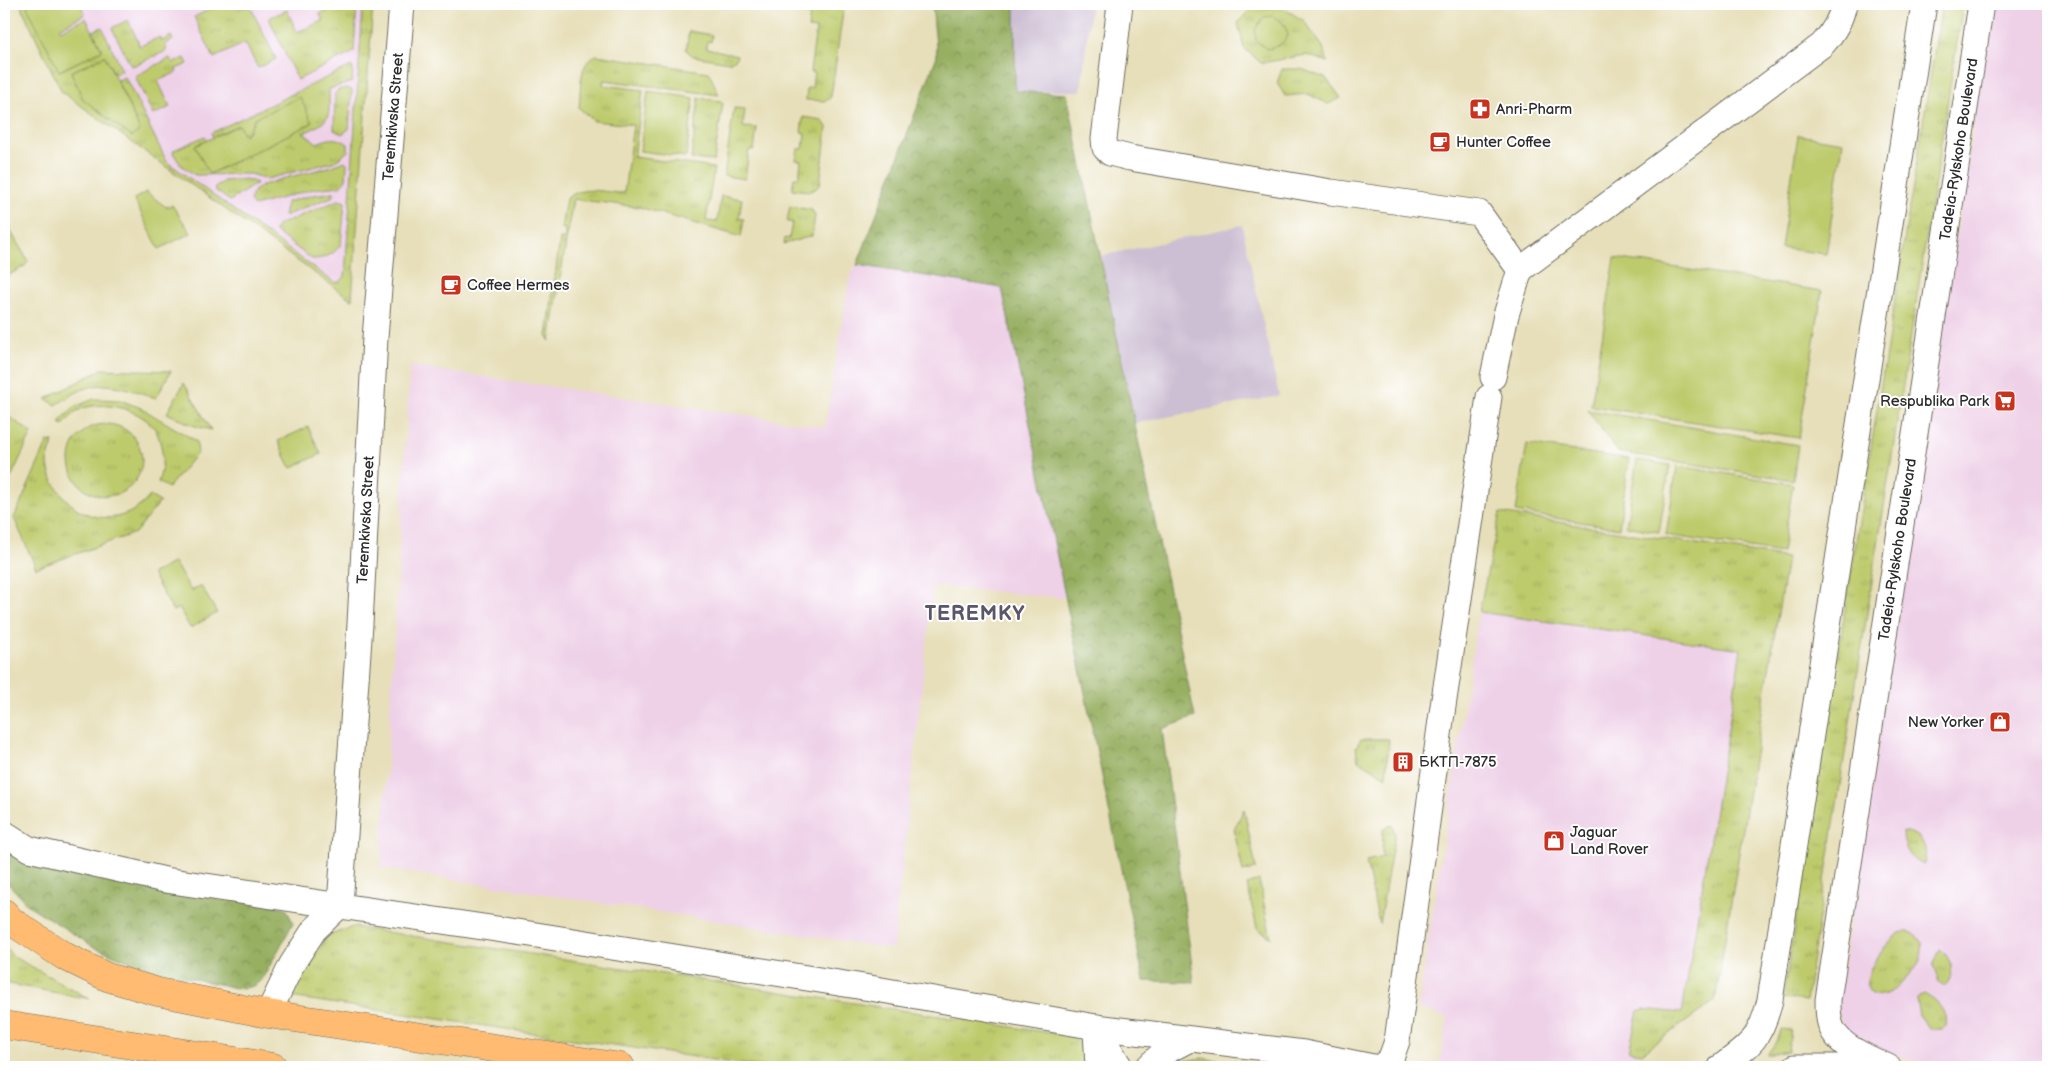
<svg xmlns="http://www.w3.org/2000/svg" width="2052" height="1071" viewBox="0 0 2052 1071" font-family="'Balsamiq Sans',sans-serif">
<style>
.built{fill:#eed0e7}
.industrial{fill:#ccbed3}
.grass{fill:url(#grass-tufts);stroke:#747b4c}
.forest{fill:url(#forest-crowns);stroke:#606d46}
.park{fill:#becb6c;stroke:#747b4c}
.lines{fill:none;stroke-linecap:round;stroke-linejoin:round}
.street-casing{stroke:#6d6a5d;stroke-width:27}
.highway-casing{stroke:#6d6a5d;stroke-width:29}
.street{stroke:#fff;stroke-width:25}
.highway{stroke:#ffbb71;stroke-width:28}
.labels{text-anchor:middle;stroke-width:4;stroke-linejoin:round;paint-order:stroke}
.poi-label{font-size:15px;fill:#2b2b2b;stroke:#fff;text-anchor:start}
.street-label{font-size:15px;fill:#2b2b2b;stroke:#fff}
.district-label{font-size:20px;font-weight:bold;letter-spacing:1px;fill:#5b5769;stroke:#fff}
</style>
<defs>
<pattern id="grass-tufts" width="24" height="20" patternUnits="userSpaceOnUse" patternTransform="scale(1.25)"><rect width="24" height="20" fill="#becb6c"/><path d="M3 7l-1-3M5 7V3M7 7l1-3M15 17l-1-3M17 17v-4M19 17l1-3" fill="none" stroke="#a3ae5e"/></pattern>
<pattern id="forest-crowns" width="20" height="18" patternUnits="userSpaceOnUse" patternTransform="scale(1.25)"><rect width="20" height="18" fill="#96af60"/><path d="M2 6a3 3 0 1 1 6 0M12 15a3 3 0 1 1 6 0" fill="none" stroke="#7b8f4f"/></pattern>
</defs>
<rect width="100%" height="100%" fill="#fff"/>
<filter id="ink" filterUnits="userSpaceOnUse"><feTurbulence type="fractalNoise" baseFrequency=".02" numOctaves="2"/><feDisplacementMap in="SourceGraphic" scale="10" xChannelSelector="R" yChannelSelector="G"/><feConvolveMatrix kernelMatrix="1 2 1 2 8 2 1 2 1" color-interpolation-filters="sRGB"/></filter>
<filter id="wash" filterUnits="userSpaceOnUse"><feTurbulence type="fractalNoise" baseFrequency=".0096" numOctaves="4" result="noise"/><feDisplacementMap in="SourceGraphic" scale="20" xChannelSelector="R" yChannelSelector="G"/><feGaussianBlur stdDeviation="1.12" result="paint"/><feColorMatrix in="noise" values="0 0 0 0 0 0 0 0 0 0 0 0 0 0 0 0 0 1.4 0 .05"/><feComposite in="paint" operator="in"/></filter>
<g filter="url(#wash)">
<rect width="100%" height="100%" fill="#e7dfb9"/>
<g class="built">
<path d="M20,4h353l-21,296 -290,-208z"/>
<path d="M1992,4h56v1063h-85l-84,-13 -24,-11 -19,-29z"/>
<path d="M857,265l145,23 64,310 -133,-12 -40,363 -512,-81 29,-502 415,61 25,-151z"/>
<path d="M1500,513l287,45 -72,443 -95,66h-181l9,-49 -30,-10 61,-396z"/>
</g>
<g class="industrial">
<path d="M1015,4h76l-10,87h-65z"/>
<path d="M1242,225l37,171 -144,27 -34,-167z"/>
</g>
<g class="grass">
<path d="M20,4h6l34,67 42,-21 -9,-19 9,-4 20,43 -8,4 -9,-18 -34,16 12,27 57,31 -23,-50 8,-3 42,85 168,121 6,-2 4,-5 18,-272h10l-21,296 -290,-208z"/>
<path d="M221,4h15l3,5 10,-5 27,55 -18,9 -13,-25 -31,15 -20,-41z"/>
<path d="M332,4h25l-3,48 -57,28 -28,-62 18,-8 10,22 26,-11 -3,-7 11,-5z"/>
<path d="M806,4h38l-13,93 -5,4 -20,-1 1,-12h5l2,-16h-4l6,-43 -8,-1 2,-13 -8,-1z"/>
<path d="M1277,4l27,17 19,26 5,15 -22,-7 -45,8 -17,-15 -6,-25 12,-14z"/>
<path d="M1942,4h21l-157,997 -23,-3z"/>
<path d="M128,20l12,26 20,-9 2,4 9,-5 2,4 -7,4v7l-31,14 -4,1 -19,-38z"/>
<path d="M689,31l23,4 -1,7 -4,-1 -1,7 31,7 -1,4 -7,3 -36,-6 -7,-6z"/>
<path d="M597,55l112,17 10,23 -115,-15 -1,5 40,5 -9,67 80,11 -8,53 11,1 4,-26 21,3 -3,19 5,1 -3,18 -102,-30 -66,-8 -23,142 -3,-5 13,-97h5v-10l-4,-1 5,-29c18,-15 36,-6 58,-6l9,-68 -39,-4 -15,-13c2,-17 -1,-47 18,-53z"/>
<path d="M170,58l3,5 12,-5 3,6 -12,5 1,3 -19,9 12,26 -17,8 -18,-39z"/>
<path d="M351,66l2,2 -1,14 -23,7c0,30 4,30 -25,44l13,10c12,-5 20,-7 31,1v7l-12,10 -69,18 -17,-5 -55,1 -14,-10 -8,-12 1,-3 31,-14 2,4 -12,6 15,28 102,-51 -57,-5 -7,14 -5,3 -5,-10 -25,12 -2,-4z"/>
<path d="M1282,69h19l25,9 15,20 -13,6 -20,-10 -23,2 -8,-13z"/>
<path d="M346,88l6,2 -3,39 -7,5 -8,-4 1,-36 3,-4z"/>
<path d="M699,98l22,3 2,2 -9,58 -23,-2z"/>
<path d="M734,108l11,1 -2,18 14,1 -3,22h-5l-4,29 -21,-3z"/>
<path d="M803,117l19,3 5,7 -7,57c-6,10 -18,6 -28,5l2,-12h5l2,-16 -5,-1 2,-11h5l2,-16 -4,-1z"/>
<path d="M345,161l2,2 -1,16 -6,7 -27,3 -59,17 -4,-5c1,-3 2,-8 5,-11 12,-11 70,-19 90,-29z"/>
<path d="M246,179l11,4 -27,18 -15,-11v-3l9,-6z"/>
<path d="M334,192v4l-50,20 3,-14 26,-7z"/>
<path d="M339,200l6,2 -4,42c-7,11 -17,15 -29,15l-38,-28 4,-6z"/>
<path d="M790,206l22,4 3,6 -3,20 -28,8 1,-6 4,1 3,-17h-5z"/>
<path d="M102,369l69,2 -15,27c-21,-7 -46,-18 -69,-10 -11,3 -21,11 -31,17l-10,-6z"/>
<path d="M184,383l27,47 -19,-5 -25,-12z"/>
<path d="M94,399l26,1 21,8 55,33 2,11 -30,36 -10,-6c6,-16 6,-33 -1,-49 -11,-24 -58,-35 -80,-22 -5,3 -9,10 -14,14l-4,-3 16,-15z"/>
<path d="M4,413l28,20 -28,59z"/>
<circle cx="106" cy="460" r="36"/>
<path d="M48,441l5,1c-1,6 -5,13 -5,19 0,13 6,23 13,32 23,32 65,33 89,3l10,6 -25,31 -99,35 -22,-50z"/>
<path d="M1500,513l287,45 -72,443 -73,52 -13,-2 9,-40 6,-2 38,4 59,-364 -262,-37z"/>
<path d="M1361,739h28l-3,38 -28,-17 -2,-13z"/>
<path d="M1244,809l12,59 -13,4 -9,-42z"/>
<path d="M1392,825l3,8 -16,91 -13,-63 16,-4 1,-29z"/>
<path d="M1903,831c18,3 26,15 21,33 -15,-5 -21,-17 -21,-33z"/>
<path d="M1259,880l12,58 -14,-10 -10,-43z"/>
<path d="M353,927l718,109 9,8 9,23h-327l-472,-70 37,-61z"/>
<path d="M1909,932l6,2 7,9c0,7 0,13 -3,19 -6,11 -34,43 -48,31 -15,-13 16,-51 27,-59 3,-2 7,-2 11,-2z"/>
<path d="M4,946l10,11 76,42 -86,-16z"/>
<path d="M1940,949c12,10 16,25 5,37l-6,-4 -6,-16z"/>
<path d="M1924,994c12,6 24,17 21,32l-4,3h-11l-11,-14 -3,-15 4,-4z"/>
<path d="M1781,1029l10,1 -3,21 -21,4 11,-16z"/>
<path d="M1201,1058l62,9h-92l8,-5z"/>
</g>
<g class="forest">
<path d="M932,4h83v87l52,3 128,623 -33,12 32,253 -50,-1 -142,-693 -145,-23 80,-209z"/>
<path d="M4,843l282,65 7,15 -31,57 -9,6 -12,3 -93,-20 -54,-22 -66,-42 -24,-26z"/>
</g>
<g class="park">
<path d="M26,4h54l5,10 -26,14 2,2 25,-12 16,32 -43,21z"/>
<path d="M1273,16l10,7 5,11c-4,10 -11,13 -21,15l-11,-8 -1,-12 9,-12z"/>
<path d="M105,56l35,74 -8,7 -49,-38 -12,-27z"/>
<path d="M648,91l46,7 -8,59 -46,-6z"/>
<path d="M300,97l12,26 -103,51 -14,-28 44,-21 5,10 4,-3 7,-14z"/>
<path d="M1798,135l45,7 -17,112 -45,-6z"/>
<path d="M146,192l20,15 6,-2 19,28 -32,16 -25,-50z"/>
<path d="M7,225l21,36 -3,5 -21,12v-52z"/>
<path d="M1615,258l207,33 -23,147 -208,-32z"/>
<path d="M1588,410l210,35 -5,35 -175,-28z"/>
<path d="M308,427l13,27 -30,14 -13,-27z"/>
<path d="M1527,444l102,15 -10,69 -103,-16z"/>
<path d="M1637,460l33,5 -11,67 -33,-6z"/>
<path d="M1677,466l116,18 -11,69 -116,-18z"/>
<path d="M174,562l17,29 10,-5 16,27 -27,15 -11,-20 -6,3 -21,-37z"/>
</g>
</g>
<g filter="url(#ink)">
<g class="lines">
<g class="street-casing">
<g id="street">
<path d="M1120,4l-16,135 1,9 5,5 20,5 201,34 148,21 41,57 -14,45 -13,62"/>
<path d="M1520,270l302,-225c11,-12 19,-25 22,-41"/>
<path d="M4,833l25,16 136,31 365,54 340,54 226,39 208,26 69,14"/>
<path id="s1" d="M268,1014l24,-50 22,-34 26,-25 20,-281 15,-286 27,-334"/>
<path d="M1096,1027l24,40"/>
<path d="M1096,1030l2,37"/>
<path d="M1148,1067l15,-14 25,-13"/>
<path d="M1381,1067l10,-9 6,-17 44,-321 48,-323"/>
<path d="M1721,1067c30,-22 40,-29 49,-67l154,-996"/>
<path d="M1795,1067h47"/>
<path id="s2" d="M1888,1067c-20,-10 -52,-20 -58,-44 -2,-7 -2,-16 -2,-23l153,-996"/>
</g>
</g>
<g class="highway-casing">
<g id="highway">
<path d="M4,913l7,8 53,35 43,21 51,15 110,22 353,53"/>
<path d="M4,1025l269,42"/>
</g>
</g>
<use href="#street" class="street"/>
<use href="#highway" class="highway"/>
</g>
</g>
<defs>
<g id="pharmacy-square" transform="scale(1.125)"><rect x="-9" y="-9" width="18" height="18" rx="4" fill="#c8321e" stroke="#fff"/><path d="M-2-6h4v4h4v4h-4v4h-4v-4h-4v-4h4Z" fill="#fff"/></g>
<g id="cafe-square" transform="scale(1.125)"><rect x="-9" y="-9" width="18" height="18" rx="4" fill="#c8321e" stroke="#fff"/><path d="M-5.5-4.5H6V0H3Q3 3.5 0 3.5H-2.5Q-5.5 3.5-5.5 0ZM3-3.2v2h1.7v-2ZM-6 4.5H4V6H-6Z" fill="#fff"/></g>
<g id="supermarket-square" transform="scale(1.125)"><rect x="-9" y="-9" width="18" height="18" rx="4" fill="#c8321e" stroke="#fff"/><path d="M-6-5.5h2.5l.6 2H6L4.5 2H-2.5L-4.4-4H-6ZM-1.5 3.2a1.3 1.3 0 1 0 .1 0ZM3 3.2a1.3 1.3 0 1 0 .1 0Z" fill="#fff"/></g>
<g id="shop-square" transform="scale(1.125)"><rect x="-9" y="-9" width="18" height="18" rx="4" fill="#c8321e" stroke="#fff"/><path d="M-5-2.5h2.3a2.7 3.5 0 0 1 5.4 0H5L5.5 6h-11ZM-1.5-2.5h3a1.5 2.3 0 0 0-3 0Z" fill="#fff"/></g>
<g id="building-square" transform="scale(1.125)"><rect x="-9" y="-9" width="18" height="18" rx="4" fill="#c8321e" stroke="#fff"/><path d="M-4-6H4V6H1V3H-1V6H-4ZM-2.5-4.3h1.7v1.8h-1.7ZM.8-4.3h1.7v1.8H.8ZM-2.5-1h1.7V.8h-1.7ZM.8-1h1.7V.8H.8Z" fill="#fff"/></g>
</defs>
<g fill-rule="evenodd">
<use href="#pharmacy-square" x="1480" y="109"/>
<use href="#cafe-square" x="1440" y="142"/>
<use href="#cafe-square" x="451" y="285"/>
<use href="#supermarket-square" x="2005" y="401"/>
<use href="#shop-square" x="2000" y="722"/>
<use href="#building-square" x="1403" y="762"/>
<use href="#shop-square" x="1554" y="841"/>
</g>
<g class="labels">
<g class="poi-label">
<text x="1496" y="114">Anri-Pharm</text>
<text x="1456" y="147">Hunter Coffee</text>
<text x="467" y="290">Coffee Hermes</text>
<text x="1989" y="406" text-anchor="end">Respublika Park</text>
<text x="1984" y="727" text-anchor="end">New Yorker</text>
<text x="1419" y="767">БКТП-7875</text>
<text x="1570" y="837">Jaguar<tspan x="1570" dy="17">Land Rover</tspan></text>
</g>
<g class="street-label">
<text dy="5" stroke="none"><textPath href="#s1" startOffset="922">Teremkivska Street</textPath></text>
<text dy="5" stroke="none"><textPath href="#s2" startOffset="959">Tadeia-Rylskoho Boulevard</textPath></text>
<text dy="5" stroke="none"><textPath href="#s1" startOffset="518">Teremkivska Street</textPath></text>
<text dy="5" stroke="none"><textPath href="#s2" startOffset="554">Tadeia-Rylskoho Boulevard</textPath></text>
</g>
<g class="district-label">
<text x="975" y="620">TEREMKY</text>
</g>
</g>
<rect width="2052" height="1071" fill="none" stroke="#fff" stroke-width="20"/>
</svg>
